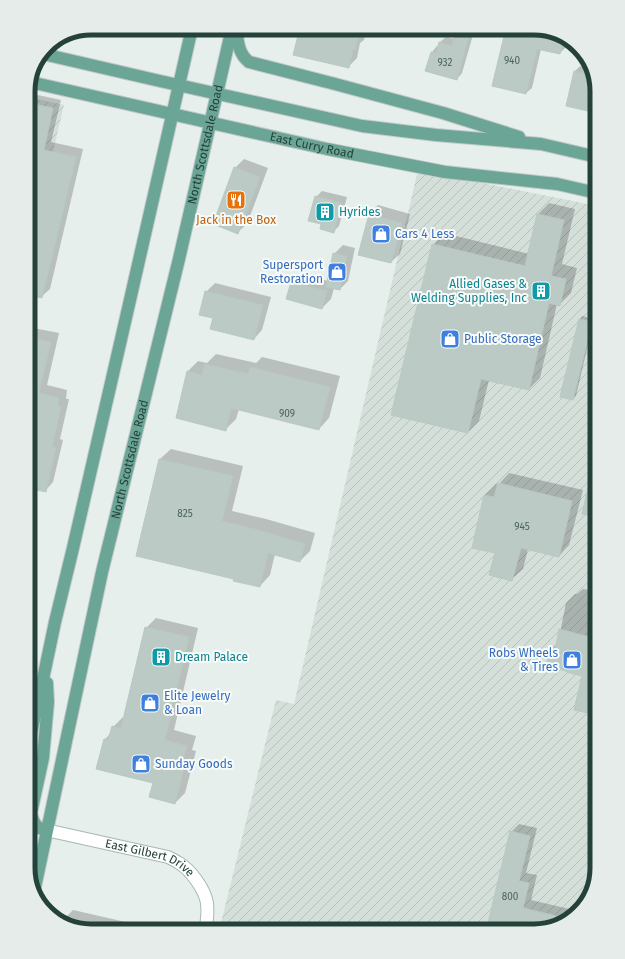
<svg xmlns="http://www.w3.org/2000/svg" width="625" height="959" viewBox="0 0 625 959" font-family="'Fira Sans',sans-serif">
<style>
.industrial{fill:url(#industrial-furrows)}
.shadow{fill:#0003}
.building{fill:#bbcac4;stroke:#b8c9c2}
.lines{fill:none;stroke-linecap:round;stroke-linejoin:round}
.minor-casing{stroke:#a8b8b2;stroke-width:14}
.major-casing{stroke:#c2cac8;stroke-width:14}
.minor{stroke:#fff;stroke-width:12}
.major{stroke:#6aa596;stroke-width:12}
.labels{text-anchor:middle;stroke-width:4;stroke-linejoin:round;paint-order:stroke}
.number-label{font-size:10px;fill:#4a645c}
.street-label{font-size:12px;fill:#24423a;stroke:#f7fbf9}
.culture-label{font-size:12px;fill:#0d838f;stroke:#f7fbf9;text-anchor:start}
.food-label{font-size:12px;fill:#c56008;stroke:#f7fbf9}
.shop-label{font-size:12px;fill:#366cbe;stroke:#f7fbf9;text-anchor:start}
.rim{fill:none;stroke:#24423a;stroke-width:5}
</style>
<defs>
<pattern id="industrial-furrows" width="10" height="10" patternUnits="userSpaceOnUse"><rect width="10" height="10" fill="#d4dfda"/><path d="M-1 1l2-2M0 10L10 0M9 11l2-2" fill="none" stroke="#b6c1bc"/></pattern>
</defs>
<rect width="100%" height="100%" fill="#e6efeb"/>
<g class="industrial">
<path d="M28,97l36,8 -23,98 -13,31z"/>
<path d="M418,170l179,36v663l-10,34 -25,21 -28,7h-315l57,-231 18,4z"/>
</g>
<g class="shadow">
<path d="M301,28h65l-2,12 -4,3 -3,15 -9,9z"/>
<path d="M457,28h18l-13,45 -5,6 -31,-9 6,-18 5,-6 2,1 1,-5 6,-5 9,2z"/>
<path d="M507,28h32l29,10 -2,9 -6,6 -19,-4 -9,39 -6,5 -33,-7z"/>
<path d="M580,66l12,2 5,22 -22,-19z"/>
<path d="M38,95l23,5 -10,42 32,7 -33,140 -9,8 -13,-187 2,-7z"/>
<path d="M244,159l24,9 -21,56 -9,8 -3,-64z"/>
<path d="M322,191l25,6 -8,29 -6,6 -11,-9 -6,-26z"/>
<path d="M549,203l26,6 -13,55 15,4 -6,25 -11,11h-3l-17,74 -11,11 -40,-9 -10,41 -11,11 -35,-187 11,-12 85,21 9,-40z"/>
<path d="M378,205l32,9 -10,40 -9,8 -32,-8 11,-40z"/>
<path d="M343,245l12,3 -7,33 -8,8 -6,-1 -3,11 -9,9 -30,-26 9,-8 27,7 6,-27z"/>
<path d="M215,283l56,14 -9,33 -8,9 -40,-21 -8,-26z"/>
<path d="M582,316l12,3 -18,77 -3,3 -12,-3 19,-77z"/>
<path d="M28,327l31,6 -12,52 20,5 -1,9h3l-9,40 3,1 -10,42 -8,9 -17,-4z"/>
<path d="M216,354l40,9 6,-6 78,19 -11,42 -10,11 -80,-20 -3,10 -10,10 -38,-58 10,-10 9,2z"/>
<path d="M171,449l72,17 -11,45 34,8 49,14 -5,18 -10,10 -25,-7 -5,21 -10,11 -25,-8 -75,-119z"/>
<path d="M597,457v59l-14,-3z"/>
<path d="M509,473l74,17 -14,55 -10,11 -31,-7 -5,20 -11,10 -16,-27 -23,-5 12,-52 11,-11 2,1z"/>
<path d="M583,589l14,2v143l-9,-2 5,-19 -10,-37 -32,-26 7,-7 8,-40 9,-9h2z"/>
<path d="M156,618l42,10 -24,102 22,6 -4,14 4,1 -11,42 -10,10 -21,-20 -57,-15 8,-29 6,-6 2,-6 10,-10h1l22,-89z"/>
<path d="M519,824l18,4 -11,45 11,2 -6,25 47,11 -16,13 -28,7h-43l20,-99z"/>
<path d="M73,910l79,18v3h-65l-25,-8v-2z"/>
</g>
<g class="building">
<path d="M300,28h60l-5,22 -2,-1 -4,19 -56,-13z"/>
<path d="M456,28h15l-14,52 -32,-9 6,-19 5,1 3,-11 13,4z"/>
<path d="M506,28l58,12 -4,14 -23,-5 -11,45 -34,-8z"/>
<path d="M574,71l19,4 4,15v23l-31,-7z"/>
<path d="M28,103l25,5 -9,42 32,7 -34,141 -14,-3z"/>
<path d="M234,167l26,10 -22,57 -25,-10z"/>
<path d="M315,196l27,7 -8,30 -14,-4 1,-5 -13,-3z"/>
<path d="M369,214l33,9 -11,40 -33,-8z"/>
<path d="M537,214l27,6 -13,56 15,3 -6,27 -11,-3 -20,87 -48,-11 -13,54 -77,-18 41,-171 93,22z"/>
<path d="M333,253l14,3 -7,34 -14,-3z"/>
<path d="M291,282l36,9 -5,18 -36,-10z"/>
<path d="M205,291l58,14 -9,35 -44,-11 3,-11 -14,-3z"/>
<path d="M579,319l13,3 -19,78 -13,-3z"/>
<path d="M28,337l23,5 -12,51 20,5 -1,9h3l-9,40 4,1 -10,44 -18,-4z"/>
<path d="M205,364l43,10 2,-7 80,20 -11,43 -88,-22 -5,23 -50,-13 11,-47 15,4z"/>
<path d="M159,459l74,17 -11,45 33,8 50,15 -5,18 -32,-9 -8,34 -27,-6 1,-2 -98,-23z"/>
<path d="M592,471l5,1v45l-15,-3z"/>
<path d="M498,483l74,18 -13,56 -38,-9 -9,33 -23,-6 6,-22 -23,-5 12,-53 10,2z"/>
<path d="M145,627l44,10 -24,103 22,6 -4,14h3l-11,44 -26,-7 4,-14 -57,-14 8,-30 4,1 4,-14 9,2z"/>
<path d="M559,629l38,10v76l-23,-5 8,-34 -16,-4v-1l-20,-5 4,-17 5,2z"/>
<path d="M510,831l20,5 -11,45 10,2 -6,25 46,11 -7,5 -28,7h-44l1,-7 -3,-1z"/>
</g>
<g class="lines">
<g class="minor-casing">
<g id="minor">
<path id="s1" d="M46,830l122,27c4,2 8,4 11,6 12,7 26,27 28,40 1,9 0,19 -2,28"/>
</g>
</g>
<g class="major-casing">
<g id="major">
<path d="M236,28c2,14 2,25 13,34l86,22 108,29 76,24"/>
<path d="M43,54l117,27 202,45 74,9 105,9 56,13"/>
<path id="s2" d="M30,82l297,67 118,23 112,12 40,9"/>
<path d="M28,746l10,-43 17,-81 18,-74 49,-213 70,-307"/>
<path d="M46,830c-10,-1 -13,-8 -15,-17l12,-55 5,-56 -1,-19"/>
<path id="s3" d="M34,892l68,-320 77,-313 53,-231"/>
</g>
</g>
<use href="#minor" class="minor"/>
<use href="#major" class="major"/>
</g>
<defs>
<g id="restaurant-square" transform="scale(1)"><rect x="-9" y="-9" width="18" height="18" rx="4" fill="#e8710a" stroke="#f7fbf9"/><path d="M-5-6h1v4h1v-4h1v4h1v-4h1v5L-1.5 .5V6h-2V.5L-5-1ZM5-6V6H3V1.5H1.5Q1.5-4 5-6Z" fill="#fff"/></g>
<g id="building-square" transform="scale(1)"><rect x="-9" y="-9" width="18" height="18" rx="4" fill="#0f9aa8" stroke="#f7fbf9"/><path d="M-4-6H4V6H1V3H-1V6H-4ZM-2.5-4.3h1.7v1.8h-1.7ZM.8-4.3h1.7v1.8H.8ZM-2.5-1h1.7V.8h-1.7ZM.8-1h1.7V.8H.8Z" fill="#fff"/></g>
<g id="shop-square" transform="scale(1)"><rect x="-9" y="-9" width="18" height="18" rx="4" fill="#3f7fe0" stroke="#f7fbf9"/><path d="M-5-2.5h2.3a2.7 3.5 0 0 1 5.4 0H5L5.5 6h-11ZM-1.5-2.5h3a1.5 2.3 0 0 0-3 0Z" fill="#fff"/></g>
</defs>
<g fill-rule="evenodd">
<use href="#restaurant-square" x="236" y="200"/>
<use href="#building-square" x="325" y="212"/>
<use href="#shop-square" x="381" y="234"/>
<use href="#shop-square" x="337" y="272"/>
<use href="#building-square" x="541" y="291"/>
<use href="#shop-square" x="450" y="339"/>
<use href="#building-square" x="161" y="657"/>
<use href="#shop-square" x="572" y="660"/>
<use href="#shop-square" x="150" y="703"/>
<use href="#shop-square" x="141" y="764"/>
</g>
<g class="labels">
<g class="number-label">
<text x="512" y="64">940</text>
<text x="445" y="66">932</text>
<text x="287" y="417">909</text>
<text x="185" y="517">825</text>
<text x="522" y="530">945</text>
<text x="510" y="900">800</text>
</g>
<g class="street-label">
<text dy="4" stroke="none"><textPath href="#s3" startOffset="767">North Scottsdale Road</textPath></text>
<text dy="4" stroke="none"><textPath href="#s2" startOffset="289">East Curry Road</textPath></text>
<text dy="4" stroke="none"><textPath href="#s3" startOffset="443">North Scottsdale Road</textPath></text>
<text dy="4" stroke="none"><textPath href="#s1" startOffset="108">East Gilbert Drive</textPath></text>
</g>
<g class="culture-label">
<text x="339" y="216">Hyrides</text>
<text x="527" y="288" text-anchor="end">Allied Gases &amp;<tspan x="527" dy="14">Welding Supplies, Inc</tspan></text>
<text x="175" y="661">Dream Palace</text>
</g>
<g class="food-label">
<text x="236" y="224">Jack in the Box</text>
</g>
<g class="shop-label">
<text x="395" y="238">Cars 4 Less</text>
<text x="323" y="269" text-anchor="end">Supersport<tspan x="323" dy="14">Restoration</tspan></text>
<text x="464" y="343">Public Storage</text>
<text x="558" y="657" text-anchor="end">Robs Wheels<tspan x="558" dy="14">&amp; Tires</tspan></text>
<text x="164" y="700">Elite Jewelry<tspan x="164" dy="14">&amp; Loan</tspan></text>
<text x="155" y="768">Sunday Goods</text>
</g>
</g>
<path d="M0 0H625V959H0ZM91 35H534A56 56 0 0 1 590 91V868A56 56 0 0 1 534 924H91A56 56 0 0 1 35 868V91A56 56 0 0 1 91 35Z" fill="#e6ecea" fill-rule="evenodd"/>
<path class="rim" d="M91 35H534A56 56 0 0 1 590 91V868A56 56 0 0 1 534 924H91A56 56 0 0 1 35 868V91A56 56 0 0 1 91 35Z"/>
</svg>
